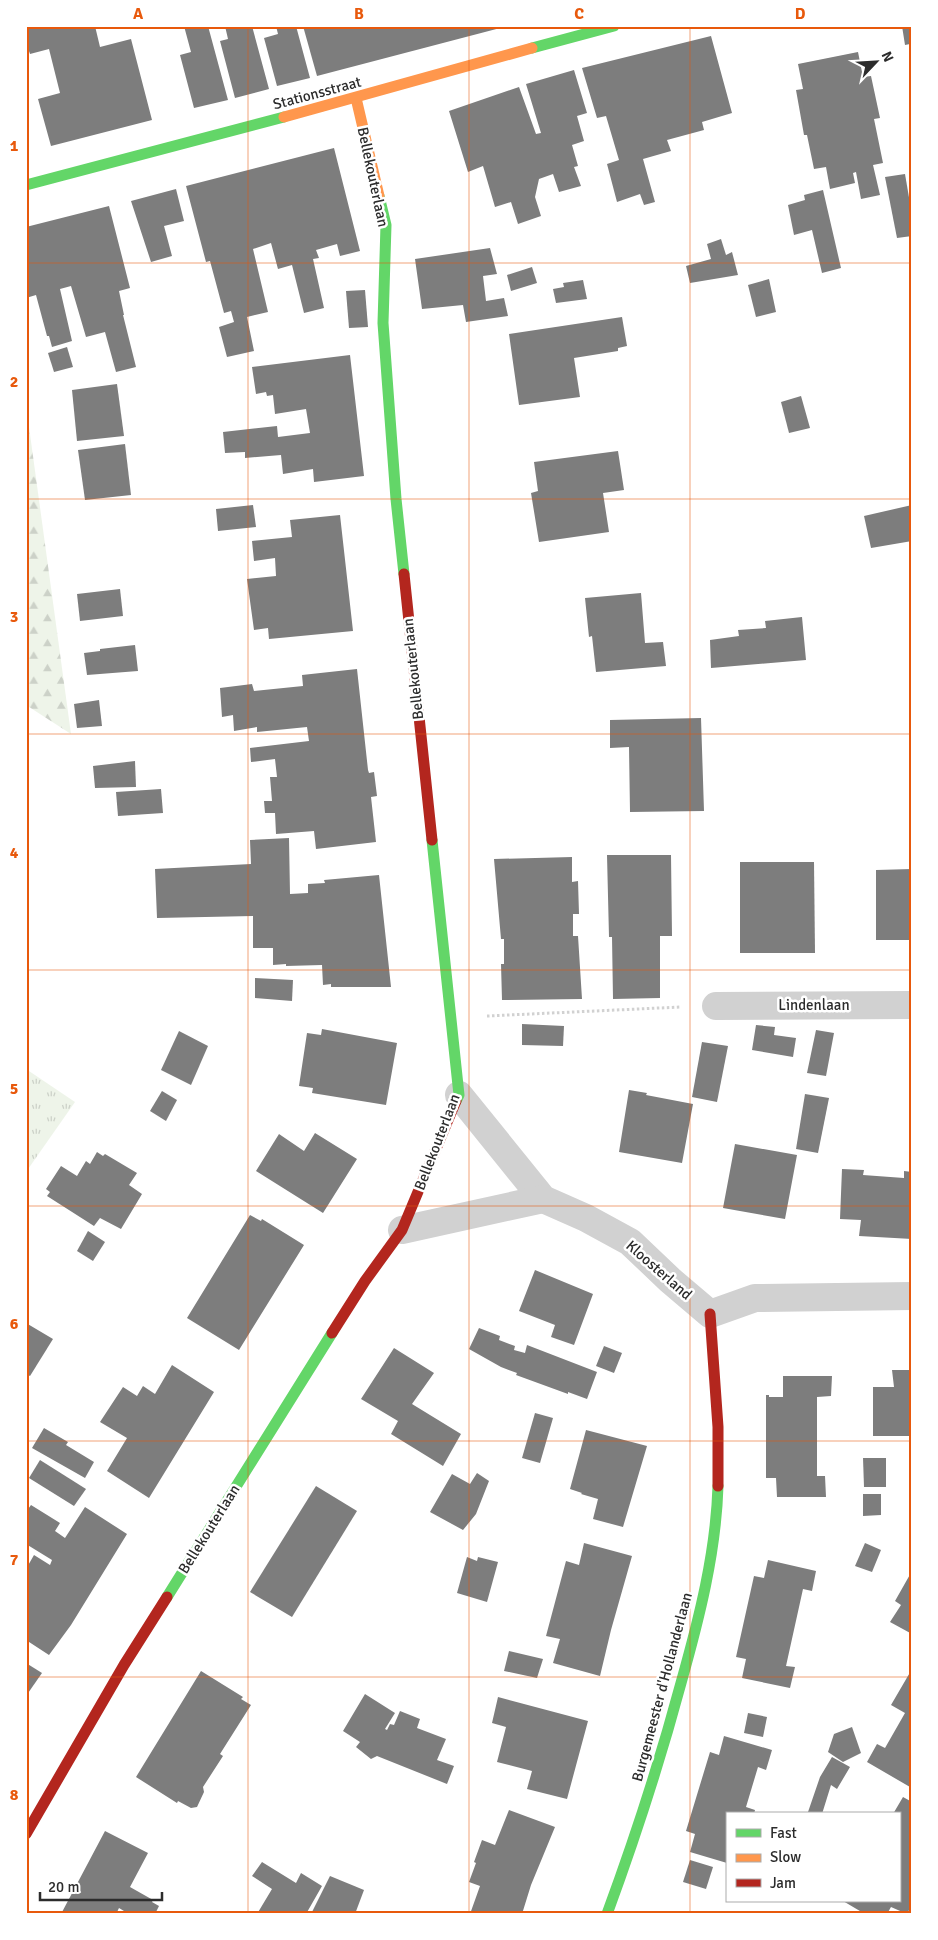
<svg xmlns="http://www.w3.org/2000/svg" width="938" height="1940" viewBox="0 0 938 1940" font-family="Signika,sans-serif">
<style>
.grass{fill:url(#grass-tufts)}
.forest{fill:url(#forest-firs)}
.building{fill:#7d7d7d}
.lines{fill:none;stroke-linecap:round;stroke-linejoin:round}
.path{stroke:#d1d1d1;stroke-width:3;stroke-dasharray:2.5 2.5;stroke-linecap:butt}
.street{stroke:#d1d1d1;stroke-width:28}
.fast{stroke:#63d668;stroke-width:11}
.slow{stroke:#ff974d;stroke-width:11}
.jam{stroke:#b3261e;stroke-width:11}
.grid{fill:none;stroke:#e8590c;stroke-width:1;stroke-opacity:0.55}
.labels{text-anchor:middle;stroke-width:5;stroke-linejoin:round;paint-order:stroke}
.street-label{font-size:15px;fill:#2c2c2c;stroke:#fff}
.neatline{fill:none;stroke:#e8590c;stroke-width:2}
.grid-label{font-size:16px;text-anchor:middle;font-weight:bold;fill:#e8590c}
</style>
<defs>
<pattern id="grass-tufts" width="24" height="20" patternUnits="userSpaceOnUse" patternTransform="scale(1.25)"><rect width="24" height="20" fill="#eef4e9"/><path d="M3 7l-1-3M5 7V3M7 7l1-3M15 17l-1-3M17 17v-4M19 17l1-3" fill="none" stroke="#ccd1c8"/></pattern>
<pattern id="forest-firs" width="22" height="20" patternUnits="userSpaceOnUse" patternTransform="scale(1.25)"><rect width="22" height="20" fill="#eef4e9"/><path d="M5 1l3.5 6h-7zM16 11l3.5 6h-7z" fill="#ccd1c8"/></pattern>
</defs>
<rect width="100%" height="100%" fill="#fff"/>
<path class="grass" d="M26,1069l49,33 -49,70z"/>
<path class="forest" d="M26,405l45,329 -45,-29z"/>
<g class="building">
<path d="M26,26h69l5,21 31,-8 21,81 -101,26 -13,-47 22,-6 -11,-44 -19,5 -4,-12z"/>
<path d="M184,26h24l20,74 -34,8 -14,-53 11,-3z"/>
<path d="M225,26h27l17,63 -34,9 -15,-57 8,-2z"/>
<path d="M276,26h20l14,52 -33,8 -13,-48 14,-4z"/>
<path d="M303,26h201v1l-187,49z"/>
<path d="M902,26h10v23l-2,-5 -5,1z"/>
<path d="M711,36l21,77 -30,9 2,8 -37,10 4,11 -28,8 12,43 -11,3 -4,-11 -23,8 -10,-38 12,-4 -13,-44 -9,2 -15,-50z"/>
<path d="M858,52l5,25 8,-1 9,42 -6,1 9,44 -10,2 7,30 -19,4 -5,-27 -3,1 2,10 -25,6 -4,-22 -12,2 -7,-34h-3l-8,-45 7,-1 -5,-25z"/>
<path d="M574,70l13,43 -10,3 7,25 -12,4 6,21 -4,1 7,19 -22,6 -6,-18 -14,5 -4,18 6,19 -23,8 -7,-22 -16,5 -12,-41 -15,6 -19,-61 70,-24 17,47 5,-1 -15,-49z"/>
<path d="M334,148l26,103 -20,5 -3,-12 -21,6 3,8 -6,1 11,49 -20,5 -12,-48 -14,4 -7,-26 -18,6 15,63 -21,5 7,34 -27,6 -8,-30 15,-5 -3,-11 -7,2 -14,-52 -4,1 -20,-76z"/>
<path d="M905,174l7,41v21l-15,2 -12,-61z"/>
<path d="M176,189l8,32 -20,5 8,30 -21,6 -20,-61z"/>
<path d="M823,190l18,78 -19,5 -10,-43 -18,5 -6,-30 17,-5 -1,-5z"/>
<path d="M109,206l21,82 -11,3 5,24h-1l13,52 -20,5 -11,-40 -19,5 -15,-51 -11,3 12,52 -20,6 -3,-11h-2l-11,-41 -10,3v-71z"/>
<path d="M721,239l5,16 6,-3 6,23 -48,8 -4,-17 25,-7 -4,-15z"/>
<path d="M490,248l7,26 -14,2 3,25 18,-3 4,18 -42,6 -3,-17 -41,4 -7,-50z"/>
<path d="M532,267l5,16 -26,8 -4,-16z"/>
<path d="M769,279l7,33 -20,5 -8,-32z"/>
<path d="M583,280l4,19 -31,4 -3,-14 11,-2 -1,-4z"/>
<path d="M365,290l3,37 -19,1 -3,-37z"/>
<path d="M622,317l5,29 -9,2v3l-44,7 6,39 -61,8 -10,-71z"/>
<path d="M67,347l6,20 -19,5 -6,-19z"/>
<path d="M350,355l14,121 -50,6 -1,-13 -30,5 -2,-19 -36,3v-6l-20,1 -2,-21 54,-6 1,11 32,-4 -4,-24 -31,5 -2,-19 -6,1 -1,-4 -10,2 -4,-27z"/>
<path d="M117,384l7,52 -47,5 -5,-51z"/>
<path d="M801,396l9,32 -21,5 -8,-31z"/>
<path d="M125,444l6,51 -46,5 -7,-50z"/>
<path d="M618,451l6,39 -21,3 6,39 -70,10 -8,-49 7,-2 -4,-29z"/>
<path d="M253,505l3,22 -38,4 -2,-22z"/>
<path d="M912,505v36l-41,7 -7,-32z"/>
<path d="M340,515l13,116 -84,8 -1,-11 -14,2 -7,-51 29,-3 -1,-18 -21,3 -2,-20 40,-4 -2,-17z"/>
<path d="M120,589l3,27 -43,5 -3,-27z"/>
<path d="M641,593l4,50 18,-1 3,24 -70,6 -4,-36 -3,1 -4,-39z"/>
<path d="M802,617l4,43 -95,8 -1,-28 29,-4 -1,-6 28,-2 -1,-7z"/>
<path d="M135,645l3,26 -51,4 -3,-22 16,-2v-2z"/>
<path d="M357,669l11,101 1,3 5,-1 3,24 -6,1 5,45 -60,7 -2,-18 -38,3 -1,-21h-10l-1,-12h8l-2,-24h7l-2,-18 -24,3 -1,-14 59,-7 -2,-14 -50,5v-5l-23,4 -1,-16 -11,2 -2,-29 32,-4 2,7 49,-5 -1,-11z"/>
<path d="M99,700l3,26 -25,2 -3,-24z"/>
<path d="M701,718l3,93 -74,1 -1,-65 -19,1v-28z"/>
<path d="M135,761l1,26 -41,1 -2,-22z"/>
<path d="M161,789l2,24 -45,3 -2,-24z"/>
<path d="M289,838l1,56 18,-1v-9l17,-1 -1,-3 55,-5 12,112h-60v-3l-8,1 -1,-20 -36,1v-2l-13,1v-17h-20v-32l-96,2 -2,-49 96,-5 -1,-24z"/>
<path d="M607,855h64l1,81h-12v62l-47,1 -1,-62h-3z"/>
<path d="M572,857v25l6,-1 1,33h-6v22h5l4,63 -80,1 -1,-36h3v-25h-3l-7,-80z"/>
<path d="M740,862h74l1,91h-75z"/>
<path d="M912,869v71h-36v-70z"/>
<path d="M255,978l38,2 -1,21 -37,-3z"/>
<path d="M522,1024l42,2 -1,20 -41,-1z"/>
<path d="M756,1025l19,2 -1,8 22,3 -3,19 -41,-7z"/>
<path d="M322,1029l75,14 -11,62 -74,-12 1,-5 -14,-2 8,-53 14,2z"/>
<path d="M816,1030l18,3 -8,43 -19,-3z"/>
<path d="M179,1031l29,15 -17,39 -30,-15z"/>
<path d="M702,1042l26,4 -11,56 -25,-5z"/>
<path d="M629,1090l18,3 -1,2 47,9 -11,59 -63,-11z"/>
<path d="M162,1091l15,9 -11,21 -16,-10z"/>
<path d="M805,1094l24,4 -11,55 -22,-4z"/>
<path d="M315,1133l42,26 -34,54 -67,-42 23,-37 25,17z"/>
<path d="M735,1144l62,11 -12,64 -62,-11z"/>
<path d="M97,1152l6,4 2,-2 32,19 -8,12 13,9 -21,35 -21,-11 -6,8 -47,-30 3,-4 -4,-3 15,-23 16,10 9,-15 4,3z"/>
<path d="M842,1169l22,1 -1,5 41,3v-7l8,1v67l-53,-3 2,-16 -21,-1z"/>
<path d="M250,1215l11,6 1,-2 42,26 -65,105 -52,-32z"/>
<path d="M88,1231l17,11 -12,19 -16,-10z"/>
<path d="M535,1270l58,24 -19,51 -23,-8 4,-12 -36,-14z"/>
<path d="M26,1323l27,16 -23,37 -4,-2z"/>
<path d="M479,1328l21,8 -1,4 16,6 -1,4 11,3 2,-8 70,27 -10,27 -19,-7v2l-52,-19 1,-2 -16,-6 -32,-18z"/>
<path d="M604,1346l18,7 -8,20 -18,-7z"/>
<path d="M394,1348l40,25 -22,31 49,30 -18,32 -52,-32 7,-13 -37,-22z"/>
<path d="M172,1365l42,27 -65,106 -42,-27 20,-33 -27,-16 23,-35 14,9 6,-10 12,8z"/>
<path d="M892,1370h20v66h-39v-49h21z"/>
<path d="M783,1376h49l-1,20 -14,1v79h8l1,21h-49l-1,-19h-10v-83h3v2h14z"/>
<path d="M535,1413l18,5 -13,45 -18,-5z"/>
<path d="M44,1428l24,14 -2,3 28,17 -9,16 -53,-30z"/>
<path d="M586,1430l61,16 -24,81 -30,-8 5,-20 -17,-5 1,-1 -12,-4z"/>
<path d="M863,1458h23v29h-22z"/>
<path d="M40,1460l46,29 -12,17 -45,-28z"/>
<path d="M477,1473l12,8 -13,33 -13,16 -33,-18 22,-38 18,10z"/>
<path d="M316,1486l41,25 -65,106 -42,-25z"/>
<path d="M863,1494h18v21l-18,1z"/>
<path d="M31,1505l29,18 -5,8 10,7 20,-31 42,27 -56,91 -22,30 -23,-15v-18l2,-3 -2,-1v-49l8,-14 16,10 2,-5 -26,-16v-32z"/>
<path d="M584,1543l48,13 -21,74 -11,46 -47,-13 7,-24 -14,-3 20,-75 13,4z"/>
<path d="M865,1543l16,7 -9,22 -17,-6z"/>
<path d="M467,1557l10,4 1,-4 20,5 -11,40 -30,-9z"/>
<path d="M768,1560l48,11 -4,20 -9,-2 -17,77 9,1 -5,21 -48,-10 4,-19 -10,-2 18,-81 10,2z"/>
<path d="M912,1571v63l-22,-12 11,-17 -6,-4z"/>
<path d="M509,1651l34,8 -6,19 -33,-7z"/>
<path d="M26,1663l16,10 -16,23z"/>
<path d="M912,1669v114l-2,4 -43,-25 10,-18 8,4 20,-35 -14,-8z"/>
<path d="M201,1671l42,26 -2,2 10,6 -31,49 3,2 -20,31 1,5 -7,15 -6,1 -13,-7 -1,2 -41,-26z"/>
<path d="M365,1694l30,19 -10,16 2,1 3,-6 4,1 6,-14 20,8 -3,9 29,11 -9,21 17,6 -7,18 -70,-28 -6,3 -15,-12 4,-5 -17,-11z"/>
<path d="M498,1697l90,24 -21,78 -40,-10 5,-18 -35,-9 9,-35 -14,-4z"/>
<path d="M748,1713l19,4 -4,20 -19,-4z"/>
<path d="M852,1727l9,26 -18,9 -15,-10 6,-18z"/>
<path d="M724,1736l48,14 -6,20 -8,-3 -12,40 9,3 -1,4h-27v49l-37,-11 5,-18 -9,-3 24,-79 9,3z"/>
<path d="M832,1757l18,10 -13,22 -6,-4 -9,29h-10l-4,-2 12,-35z"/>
<path d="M903,1797l9,5v102l-5,10 -16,-7 -4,7h-22l-22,-13h56v-87h-6z"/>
<path d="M509,1810l46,17 -24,58 -9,29h-52l10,-28 -11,-4 7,-19 -2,-1 8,-22 13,5z"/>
<path d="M105,1831l43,22 -18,34 23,13 -1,2 7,4 -4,8h-26l-10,-6 -3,6h-55z"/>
<path d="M690,1860l23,7 -7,22 -23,-7z"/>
<path d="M262,1862l34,21 5,-10 21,13 -16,28h-49l15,-25 -20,-13z"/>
<path d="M330,1876l34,14 -9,24h-44z"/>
</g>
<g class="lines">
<path class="path" d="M487,1016l194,-9"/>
<g class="street">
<path d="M716,1006l196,-1"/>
<path d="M459,1095l84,104 43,19 44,24 40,38 40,34 45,-16 157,-2"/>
<path d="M402,1230l141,-31"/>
</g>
<g class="fast">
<path d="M532,48l82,-22"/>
<path d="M26,185l258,-68"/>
<path d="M379,196l7,29 -3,98 13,176 8,75"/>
<path d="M432,840l27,255 -3,6"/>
<path d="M167,1597l165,-264"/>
<path d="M607,1914c28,-76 53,-153 74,-231 18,-64 35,-130 37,-197"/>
</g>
<g class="slow">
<path d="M356,98l23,98"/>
<path d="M284,117l248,-69"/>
</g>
<g class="jam">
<path d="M404,574l28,266"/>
<path d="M710,1314l8,113v59"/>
<path d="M332,1333l33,-52 37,-51 54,-129"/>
<path d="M26,1834l98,-169 43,-68"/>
</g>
</g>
<path class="grid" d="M248,26v1888M469,26v1888M690,26v1888M26,263h886M26,499h886M26,734h886M26,970h886M26,1206h886M26,1441h886M26,1677h886"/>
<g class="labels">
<g class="street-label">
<text transform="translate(317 93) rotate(-15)" y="5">Stationsstraat</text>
<text transform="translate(373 177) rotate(78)" y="5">Bellekouterlaan</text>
<text transform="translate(413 669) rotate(-96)" y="5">Bellekouterlaan</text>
<text x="814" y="1010">Lindenlaan</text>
<text transform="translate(437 1142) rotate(-69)" y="5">Bellekouterlaan</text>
<text transform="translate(659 1270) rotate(41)" y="5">Kloosterland</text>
<text transform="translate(209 1529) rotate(-58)" y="5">Bellekouterlaan</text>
<text transform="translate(662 1687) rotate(-75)" y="5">Burgemeester d'Hollanderlaan</text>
</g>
</g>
<rect width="938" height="1940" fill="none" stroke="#ffffff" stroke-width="55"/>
<rect x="726" y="1812" width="175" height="90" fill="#ffffff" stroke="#ababab"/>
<rect x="736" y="1829" width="25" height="8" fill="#63d668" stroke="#ababab"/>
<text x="770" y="1838" font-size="15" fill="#2c2c2c">Fast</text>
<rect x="736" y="1854" width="25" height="8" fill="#ff974d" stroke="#ababab"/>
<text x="770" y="1862" font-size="15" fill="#2c2c2c">Slow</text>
<rect x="736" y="1879" width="25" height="8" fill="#b3261e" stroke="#ababab"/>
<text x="770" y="1888" font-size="15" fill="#2c2c2c">Jam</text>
<g transform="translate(876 62) rotate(65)" stroke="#ffffff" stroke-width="4" paint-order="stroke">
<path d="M0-4L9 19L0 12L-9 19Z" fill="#2c2c2c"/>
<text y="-8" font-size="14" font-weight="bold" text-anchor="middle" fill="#2c2c2c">N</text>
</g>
<path d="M40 1892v8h122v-8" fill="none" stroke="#2c2c2c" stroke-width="2.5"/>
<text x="48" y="1892" font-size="15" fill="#2c2c2c" stroke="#ffffff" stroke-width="4" paint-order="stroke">20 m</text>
<rect x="28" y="28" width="882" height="1884" class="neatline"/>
<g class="grid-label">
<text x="138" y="19">A</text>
<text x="359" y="19">B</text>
<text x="579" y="19">C</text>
<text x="800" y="19">D</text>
<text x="14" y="151">1</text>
<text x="14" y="387">2</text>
<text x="14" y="622">3</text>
<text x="14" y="858">4</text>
<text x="14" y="1094">5</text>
<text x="14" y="1329">6</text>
<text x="14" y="1565">7</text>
<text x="14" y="1800">8</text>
</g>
</svg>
